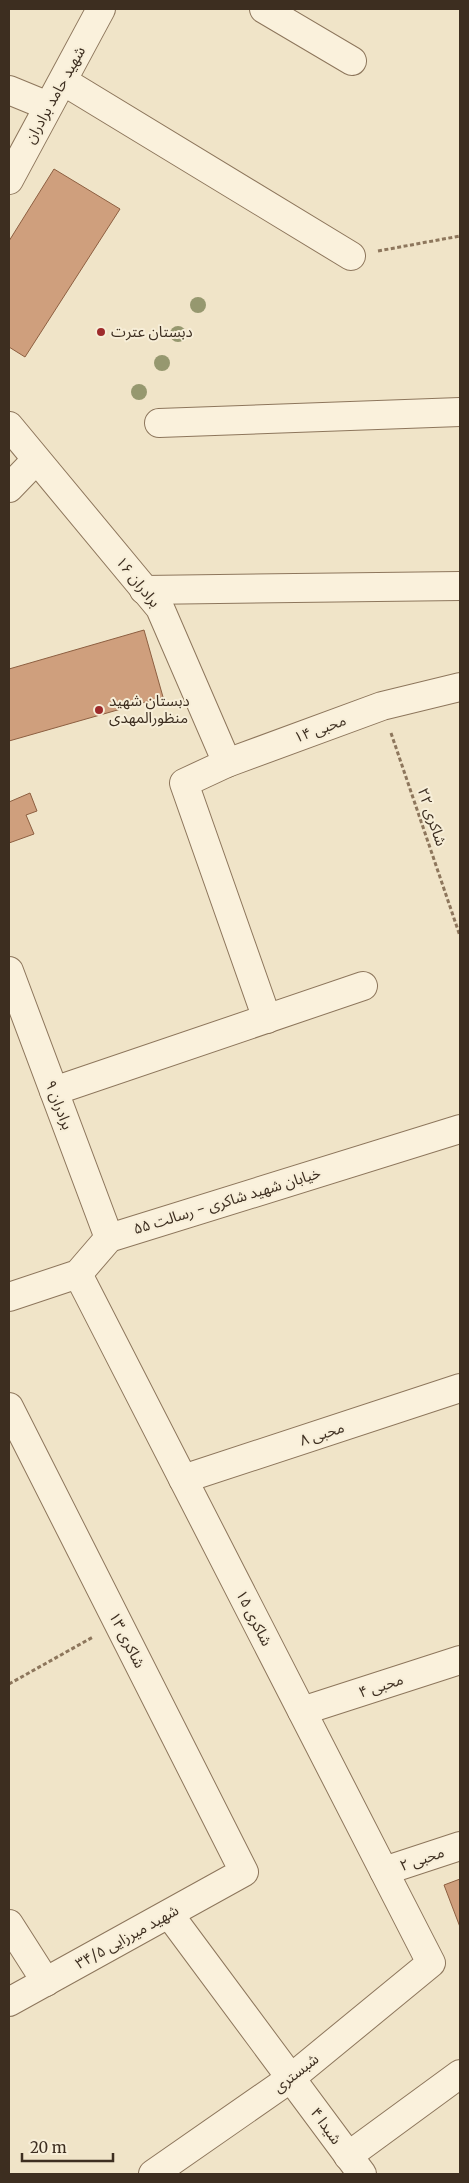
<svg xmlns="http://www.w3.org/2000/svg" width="469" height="2183" viewBox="0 0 469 2183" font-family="Merriweather,'Noto Sans Arabic',serif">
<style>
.building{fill:#cf9f7d;stroke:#8d5f41}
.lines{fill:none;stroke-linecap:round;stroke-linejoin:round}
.minor-casing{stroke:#8d765c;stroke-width:30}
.path{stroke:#8d765c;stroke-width:3;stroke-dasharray:4 2.5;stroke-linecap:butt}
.minor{stroke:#faf1dc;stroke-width:28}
.tree{fill:#96986f}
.poi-dot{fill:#9e2a2b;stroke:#f7eed8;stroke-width:2}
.labels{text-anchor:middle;stroke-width:4;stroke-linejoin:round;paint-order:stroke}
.street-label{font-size:15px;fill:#3d2e20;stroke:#f7eed8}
.poi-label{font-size:15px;fill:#3d2e20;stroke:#f7eed8;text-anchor:start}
</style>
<rect width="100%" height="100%" fill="#f0e4c8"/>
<g class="building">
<path d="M54,169l66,40 -95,148 -16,-10v-106z"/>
<path d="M144,630l19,67 -154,44v-72z"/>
<path d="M30,793l7,18 -11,4 8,19 -25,9v-41z"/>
<path d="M460,1879v48l-16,-42z"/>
</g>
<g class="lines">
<g class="minor-casing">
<g id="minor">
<path d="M264,9l88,52"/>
<path d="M63,81l288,175"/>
<path d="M9,90l39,16"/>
<path d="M9,180l92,-171"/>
<path d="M159,423l301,-11"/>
<path d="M9,426l151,182 67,155"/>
<path d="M9,488l27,-28"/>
<path d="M144,590l316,-4"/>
<path d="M9,971l100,267"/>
<path d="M267,1019l-83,-236 43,-20 155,-57 78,-19"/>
<path d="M54,1091l309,-105"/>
<path d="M78,1274l353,689 -140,115 -138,96"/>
<path d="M9,1297l69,-23 31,-36 351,-109"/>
<path d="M9,1407l235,465 -235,130"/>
<path d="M183,1479l277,-91"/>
<path d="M302,1711l158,-51"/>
<path d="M384,1871l76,-25"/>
<path d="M169,1914l193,260"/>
<path d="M9,1924l37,58"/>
<path d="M348,2156l112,-82"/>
</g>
</g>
<g class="path">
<path d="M378,251l82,-15"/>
<path d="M391,733l69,203"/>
<path d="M9,1684l84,-47"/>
</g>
<use href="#minor" class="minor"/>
</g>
<g class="tree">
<circle cx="198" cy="305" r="8"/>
<circle cx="178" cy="334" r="8"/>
<circle cx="162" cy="363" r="8"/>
<circle cx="139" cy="392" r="8"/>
</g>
<g class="poi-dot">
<circle cx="101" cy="332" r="5"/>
<circle cx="99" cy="710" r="5"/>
</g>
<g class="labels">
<g class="street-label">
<text transform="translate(55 95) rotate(-61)" y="5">شهید حامد برادران</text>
<text transform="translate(138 582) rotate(51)" y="5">برادران ۱۶</text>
<text transform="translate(320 729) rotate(-20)" y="5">محبی ۱۴</text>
<text transform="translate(432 817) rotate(71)" y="5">شاکری ۲۲</text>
<text transform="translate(59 1105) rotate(69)" y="5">برادران ۹</text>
<text transform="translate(227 1201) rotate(-17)" y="5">خیابان شهید شاکری - رسالت ۵۵</text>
<text transform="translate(322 1434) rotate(-18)" y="5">محبی ۸</text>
<text transform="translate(254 1618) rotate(63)" y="5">شاکری ۱۵</text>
<text transform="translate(127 1640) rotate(63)" y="5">شاکری ۱۳</text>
<text transform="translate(381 1686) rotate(-18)" y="5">محبی ۴</text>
<text transform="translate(422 1859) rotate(-19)" y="5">محبی ۲</text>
<text transform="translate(127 1937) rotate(-29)" y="5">شهید میرزایی ۳۴/۵</text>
<text transform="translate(296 2073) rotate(-38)" y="5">شبستری</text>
<text transform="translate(326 2126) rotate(54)" y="5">شیدا ۴</text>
</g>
<g class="poi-label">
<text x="111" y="337">دبستان عترت</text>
<text x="109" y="706">دبستان شهید<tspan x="109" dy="17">منظورالمهدی</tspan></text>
</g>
</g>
<rect width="469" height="2183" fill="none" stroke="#3d2e20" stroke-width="20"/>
<path d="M22 2153v8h91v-8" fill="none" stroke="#3d2e20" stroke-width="2.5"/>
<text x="30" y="2153" font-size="15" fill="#3d2e20" stroke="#f7eed8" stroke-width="4" paint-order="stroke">20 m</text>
</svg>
